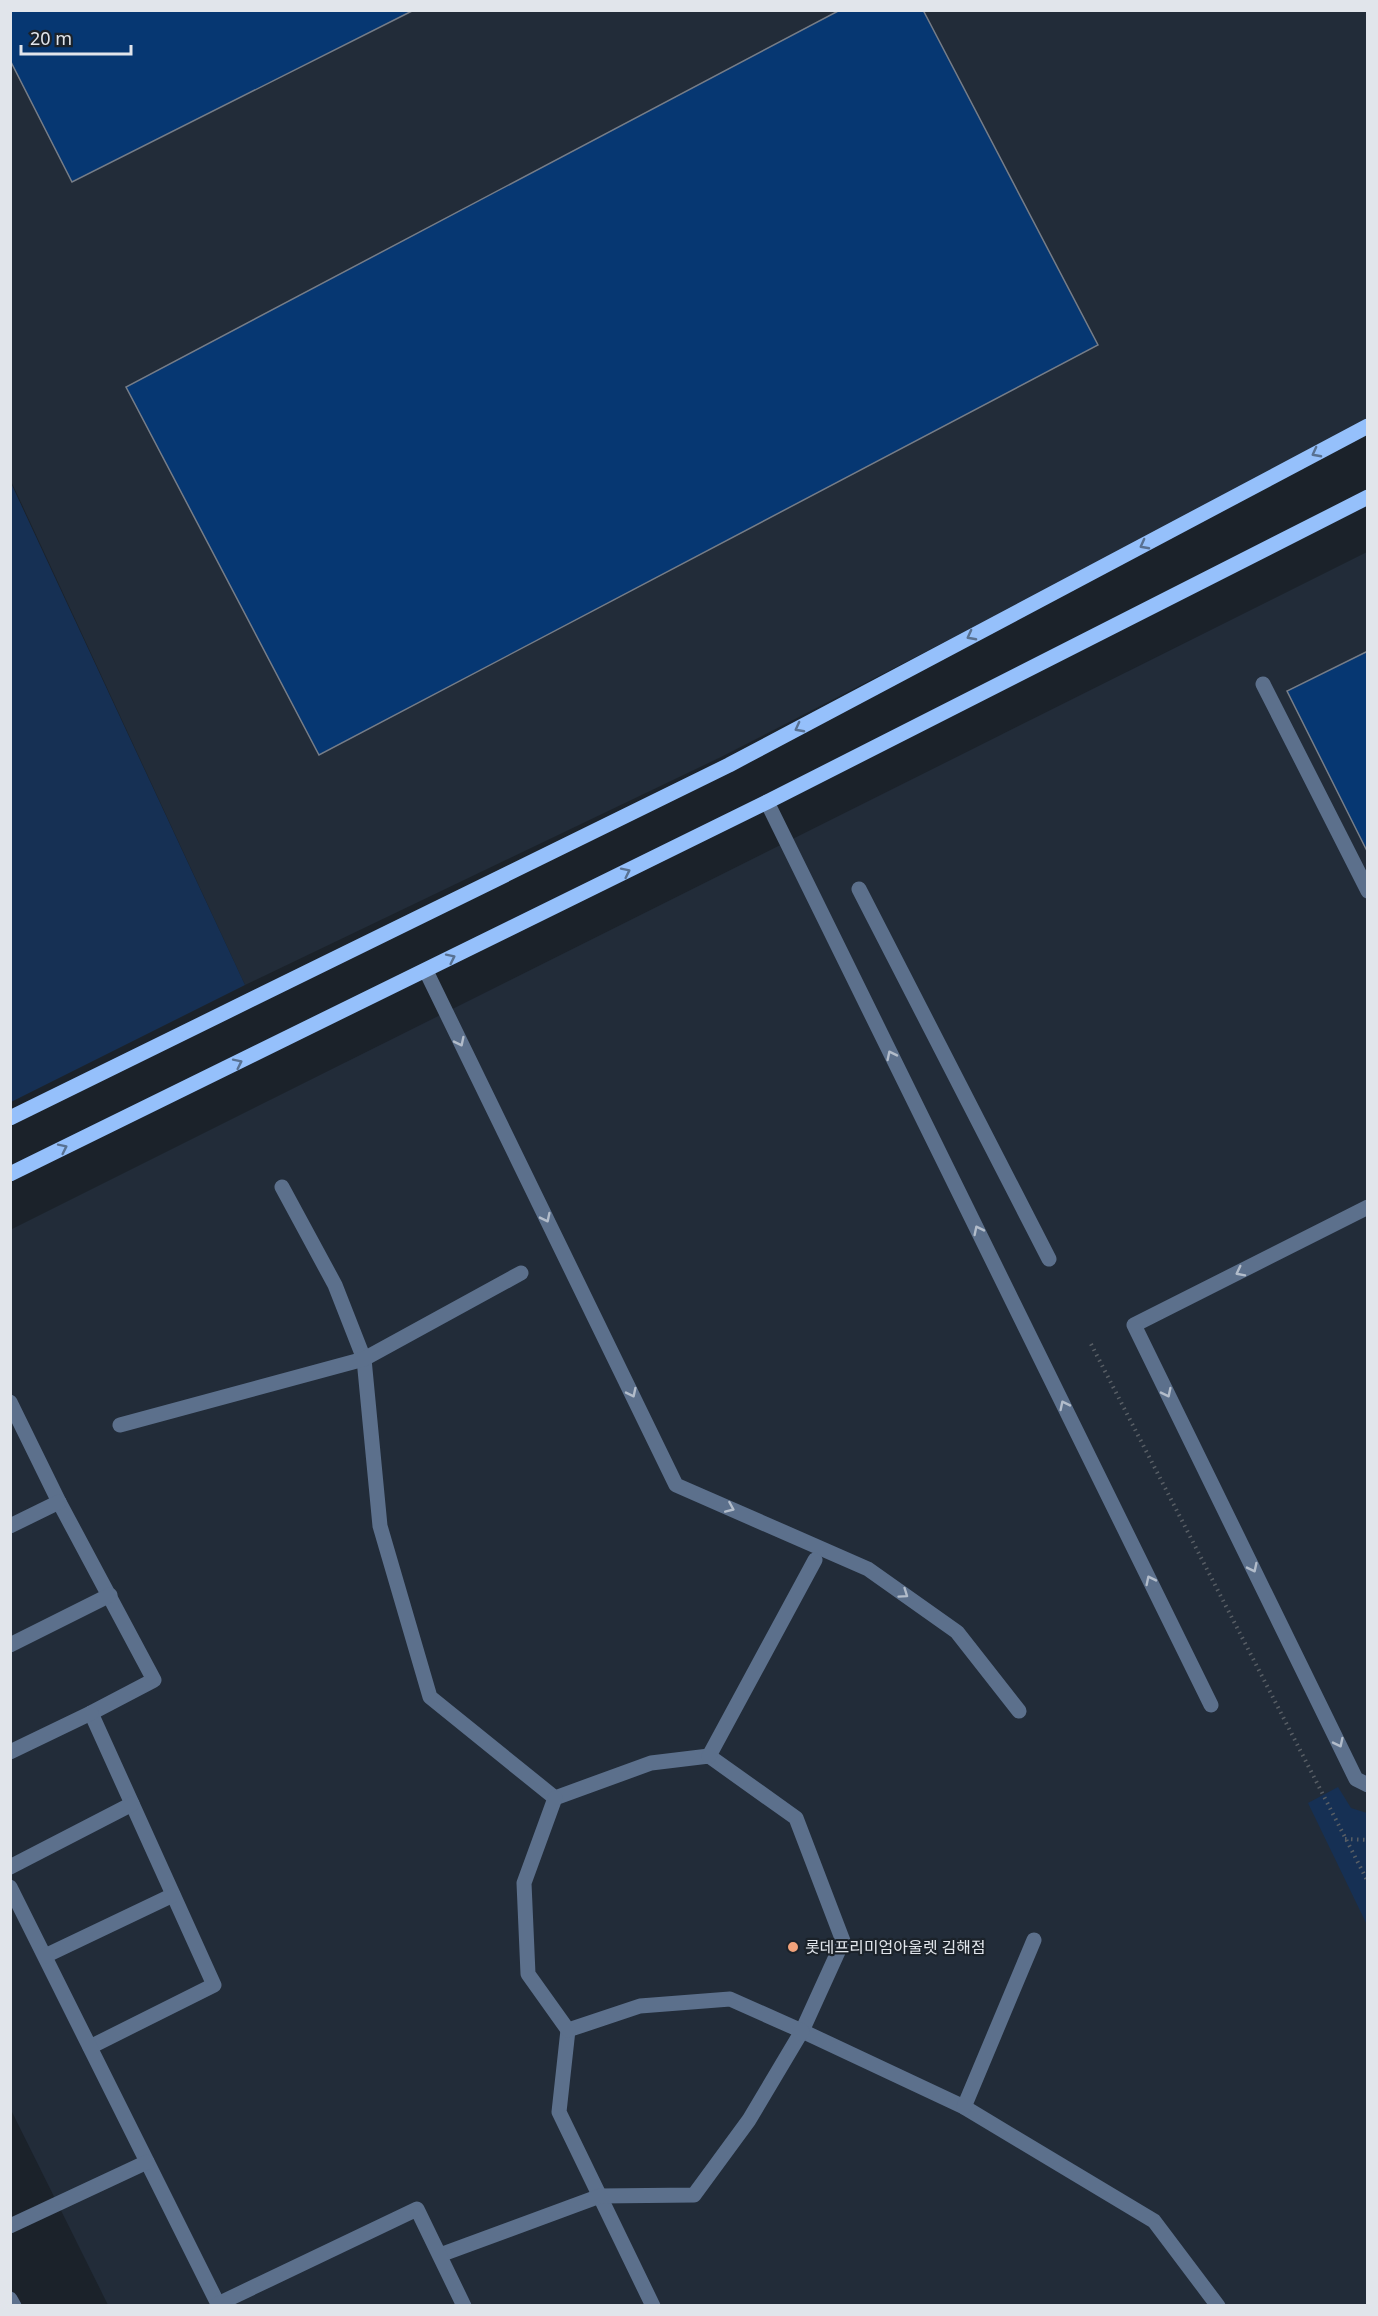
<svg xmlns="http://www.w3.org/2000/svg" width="1378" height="2316" viewBox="0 0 1378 2316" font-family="'Noto Sans','Noto Sans KR',sans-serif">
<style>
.built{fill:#222c39}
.green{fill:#163054}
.building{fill:#063772;stroke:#767d88;stroke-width:1.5}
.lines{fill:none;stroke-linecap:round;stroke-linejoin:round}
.path{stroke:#585e65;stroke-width:4;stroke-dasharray:1.5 4.5;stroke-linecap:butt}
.minor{stroke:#5c708c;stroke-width:15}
.major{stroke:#95c0fb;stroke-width:15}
.oneway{stroke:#587192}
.oneway2{stroke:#b2bcca}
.poi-dot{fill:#f1a27b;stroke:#1b222a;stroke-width:2}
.labels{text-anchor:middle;stroke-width:4.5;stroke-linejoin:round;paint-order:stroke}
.poi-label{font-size:16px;fill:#e1e5eb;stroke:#1b222a;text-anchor:start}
</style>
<rect width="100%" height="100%" fill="#1b222a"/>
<g class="built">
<path d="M10,11h1357v414l-646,332 -476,228 -234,-504z"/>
<path d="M1367,552v1753h-1259l-97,-195 -1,-880z"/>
</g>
<g class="green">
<path d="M10,481l235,504 -234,117h-1z"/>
<path d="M1338,1787l13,21 16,5v112l-59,-122z"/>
</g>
<g class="building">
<path d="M10,10h404l-342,172 -62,-122z"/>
<path d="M840,10h83l175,335 -779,410 -193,-368z"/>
<path d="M1368,651v202l-81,-162z"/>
</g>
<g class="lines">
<g class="path">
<path d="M1091,1344l277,538"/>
<path d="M1345,1839l23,1"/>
</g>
<g class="minor">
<path d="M1263,684l105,207"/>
<path d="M767,802l444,903"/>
<path d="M859,889l190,370"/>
<path d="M426,971l250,514 192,84 89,63 62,79"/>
<path d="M282,1187l53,98 29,74 16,167 50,171 125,101 96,-35 58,-7 87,62 47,123 -41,90 162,76 190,114 64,85"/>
<path d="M1368,1207l-234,118 222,454 12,6"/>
<path d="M10,1402l49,100 95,178 -63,33 123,272 -124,62"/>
<path d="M120,1425l244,-66 157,-86"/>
<path d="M10,1526l49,-24"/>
<path d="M10,1645l100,-50"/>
<path d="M10,1752l81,-39"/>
<path d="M709,1756l106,-196"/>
<path d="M10,1867l122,-63"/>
<path d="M10,1887l209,419"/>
<path d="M45,1956l128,-61"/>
<path d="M568,2030l-9,82 94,194"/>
<path d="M964,2107l70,-167"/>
<path d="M10,2226l137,-64"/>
<path d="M440,2255l160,-59 94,-1 55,-75 53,-89 -72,-32 -90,7 -72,24 -40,-56 -4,-91 31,-85"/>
<path d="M10,2299l4,7"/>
<path d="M218,2304l199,-95 47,97"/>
</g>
<g class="major">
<path d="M10,1118l719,-353 639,-339"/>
<path d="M10,1174l757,-372 601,-305"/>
</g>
</g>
<defs><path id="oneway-chevron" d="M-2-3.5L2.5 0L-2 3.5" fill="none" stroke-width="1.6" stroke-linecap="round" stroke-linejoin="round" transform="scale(1.5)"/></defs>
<g class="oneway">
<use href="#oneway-chevron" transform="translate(1316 453) rotate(152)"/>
<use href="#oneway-chevron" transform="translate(1144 545) rotate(152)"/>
<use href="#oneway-chevron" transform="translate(971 636) rotate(152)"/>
<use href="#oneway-chevron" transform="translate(799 728) rotate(152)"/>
<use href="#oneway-chevron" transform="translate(626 872) rotate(-26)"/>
<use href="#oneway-chevron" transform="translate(451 958) rotate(-26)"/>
<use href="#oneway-chevron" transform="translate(238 1063) rotate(-26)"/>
<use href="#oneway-chevron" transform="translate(63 1148) rotate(-26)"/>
</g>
<g class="oneway2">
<use href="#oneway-chevron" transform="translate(460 1042) rotate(64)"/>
<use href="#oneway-chevron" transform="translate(891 1055) rotate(-116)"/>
<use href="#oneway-chevron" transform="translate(546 1218) rotate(64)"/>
<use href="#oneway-chevron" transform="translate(978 1230) rotate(-116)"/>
<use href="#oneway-chevron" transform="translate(1240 1272) rotate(153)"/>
<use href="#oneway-chevron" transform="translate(632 1393) rotate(64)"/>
<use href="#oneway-chevron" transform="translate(1167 1393) rotate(64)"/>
<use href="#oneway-chevron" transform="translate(1064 1405) rotate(-116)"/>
<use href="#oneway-chevron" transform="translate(730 1508) rotate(23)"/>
<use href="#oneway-chevron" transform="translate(1253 1568) rotate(64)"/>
<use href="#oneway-chevron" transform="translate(1150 1580) rotate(-116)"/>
<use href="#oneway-chevron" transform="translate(904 1594) rotate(35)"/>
<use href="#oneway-chevron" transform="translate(1339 1743) rotate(64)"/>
</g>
<circle class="poi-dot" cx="793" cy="1947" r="6"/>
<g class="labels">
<g class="poi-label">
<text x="805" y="1953">롯데프리미엄아울렛 김해점</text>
</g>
</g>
<rect width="1378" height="2316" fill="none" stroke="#e1e5eb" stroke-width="24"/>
<path d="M21 45v9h110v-9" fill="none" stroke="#e1e5eb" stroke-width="3"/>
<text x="30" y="45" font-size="18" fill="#e1e5eb" stroke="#1b222a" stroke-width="4.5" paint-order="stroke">20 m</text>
</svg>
